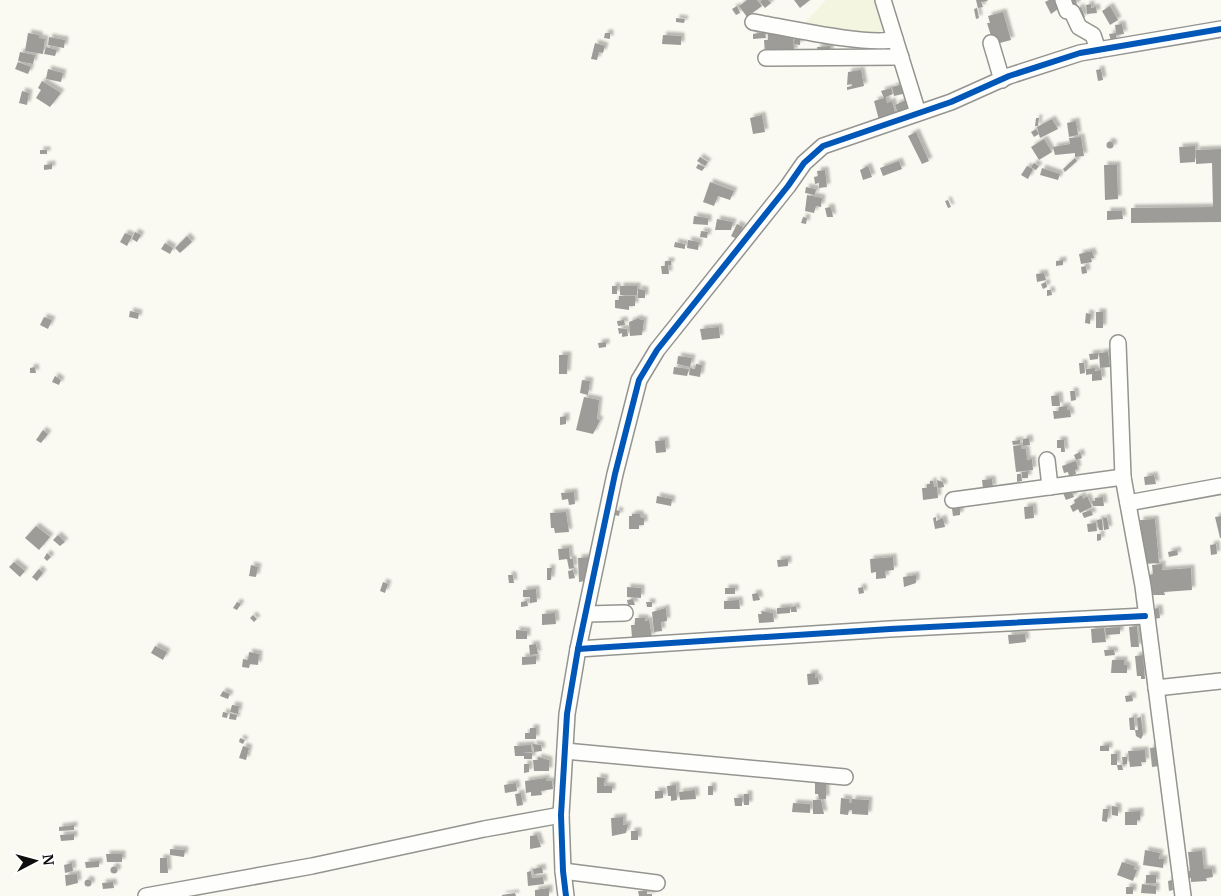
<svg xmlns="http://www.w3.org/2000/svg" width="1221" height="896" viewBox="0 0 1221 896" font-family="Merriweather,serif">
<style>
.farmland{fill:#f4f5e0}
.building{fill:#9d9c98;filter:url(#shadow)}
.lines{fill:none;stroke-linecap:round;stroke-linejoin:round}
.minor-casing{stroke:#949490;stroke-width:18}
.minor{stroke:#fefefd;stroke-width:15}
.cycleway-casing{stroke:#fff;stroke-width:9}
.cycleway{stroke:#0057b8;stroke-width:6}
</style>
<defs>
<filter id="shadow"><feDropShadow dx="3.5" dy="-3.5" stdDeviation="1" flood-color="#0004"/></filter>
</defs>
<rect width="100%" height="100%" fill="#fafaf2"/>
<path class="farmland" d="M826,0h51l13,36 -88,-10z"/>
<g class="building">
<path d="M747,0h10l5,6 -15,11 -8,-11z"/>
<path d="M762,0h6l3,3 -6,5 -5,-6z"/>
<path d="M794,0h16l-10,8z"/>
<path d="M976,0h11l1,1 -7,1 2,5 -5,1z"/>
<path d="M1049,0h9l4,6 -11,8 -6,-12z"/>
<path d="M1068,0h8l1,5 -7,2z"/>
<path d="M1091,4v4l5,-1 1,6 -10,1 -1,-9z"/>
<path d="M737,6l3,7 -4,2 -4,-6z"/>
<path d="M1110,6l8,14 -8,5 -8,-14z"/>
<path d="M1081,7l4,10 -6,2 -3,-10z"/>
<path d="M977,8l2,10 -3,1 -2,-10z"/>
<path d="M1003,12l8,28 -15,4 -2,-9 -3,1 -4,-13h3l-2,-7z"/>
<path d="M676,18l9,1 -1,4 -8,-1z"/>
<path d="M1122,24l2,10 -8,1 1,5 -6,1 -2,-7 7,-1 -1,-8z"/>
<path d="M793,31l1,21 -29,2 -1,-14h4v-7z"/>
<path d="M765,32l1,6 -13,1v-5z"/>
<path d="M28,33l11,2v3l6,1 -2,15 -18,-3z"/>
<path d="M605,33h5v6l-6,-1z"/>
<path d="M795,33h6l-1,12 -6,-1z"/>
<path d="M663,35l18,1v9l-19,-1z"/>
<path d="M49,37l16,3 -1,8 -16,-3z"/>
<path d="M595,43l10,3 -2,7 -4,-1 -2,8 -6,-1z"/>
<path d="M830,46v7l-12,1 -1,-7z"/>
<path d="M46,47l11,3 -2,6 -11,-2z"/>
<path d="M20,52l15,3 -2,9 -15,-3z"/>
<path d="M18,62l13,5 -3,7 -13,-5z"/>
<path d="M48,69l15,4 -2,9 -15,-3z"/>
<path d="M1101,69l2,11 -5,1 -2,-11z"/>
<path d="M861,70l3,16 -17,4v-3l5,-1v-2l-5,1 1,-13z"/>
<path d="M42,81l19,12 -11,14 -14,-9 5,-8 -3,-2z"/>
<path d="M904,84l3,9 -13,3 -2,-9z"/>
<path d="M891,88l2,6 -7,3 1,6 5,-2 4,15 -17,4 -5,-19 10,-3 -3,-7z"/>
<path d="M22,91l7,2 -2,12 -8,-2z"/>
<path d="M908,99l4,12 -13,5 -4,-11z"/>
<path d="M762,115l3,17 -12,2 -3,-16z"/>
<path d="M1036,118h3l-1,8h-3z"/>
<path d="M1052,119l6,10 -18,9 -3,-11z"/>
<path d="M1076,121l2,14 -9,2 -2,-14z"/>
<path d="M1036,129l3,5 -5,3 -3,-5z"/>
<path d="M916,132l13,29 -7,3 -14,-28z"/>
<path d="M1081,137l3,19 -9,1v-4l-20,2 -2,-8 17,-3 -1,-6z"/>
<path d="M1044,139l8,13 -13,8 -8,-13z"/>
<circle cx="1110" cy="145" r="3.5"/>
<path d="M1195,146v16l-15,1 -1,-16z"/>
<path d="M1221,149v73l-90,1v-15l82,-1 -1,-44 -16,1v-14z"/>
<rect x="40" y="150" width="7" height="4"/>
<path d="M700,157l8,5 -3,4 -8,-5z"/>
<path d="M1075,158l2,3 -12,11 -2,-3z"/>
<path d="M899,161l3,8 -19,7 -3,-8z"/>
<path d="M1034,163l5,3 -3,4 -5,-3z"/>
<path d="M52,164v5l-8,1v-5z"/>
<path d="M698,164l7,3 -3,4 -6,-3z"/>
<path d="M1104,165h13l1,34 -13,1z"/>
<path d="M868,166l4,11 -9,3 -3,-10z"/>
<path d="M1027,166l6,3 -5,10 -7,-4z"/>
<path d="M1042,168l18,6 -2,6 -18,-5z"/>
<path d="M825,170l2,17 -8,1v-5l-4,1 -1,-7 4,-1 -1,-5z"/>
<path d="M710,182l24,9 -4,9 -12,-4 -4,10 -11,-4z"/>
<path d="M806,187l10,2 -1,6 -10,-2z"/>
<path d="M807,195l15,3 -1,9 -5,-1 -2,7 -9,-2z"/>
<path d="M948,200l3,7 -3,1 -3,-7z"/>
<path d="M831,207l2,10h-6l-2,-9z"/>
<path d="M1107,211h15l1,8 -16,1z"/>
<path d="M694,216l14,2v7l-15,-1z"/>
<path d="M803,217l4,1 -1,6 -5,-1z"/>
<path d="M717,219l16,3 -2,8h-16z"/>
<path d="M737,224l6,3 -6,12 -6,-3z"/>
<path d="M701,231l7,1 -1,6 -7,-1z"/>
<path d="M135,232l6,3 -4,7 -5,-3z"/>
<path d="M125,233l7,3 -5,10 -7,-4z"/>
<path d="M187,236l5,6 -12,11 -5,-5z"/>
<path d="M688,240l11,2 -1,8 -11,-2z"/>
<path d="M675,242l10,2v5l-11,-2z"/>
<path d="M165,243l8,5 -3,6 -9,-5z"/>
<path d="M1092,251l2,7h-3l1,4 -11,2 -2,-10z"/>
<path d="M1063,260v5l-7,1v-5z"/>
<path d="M665,261h6v4h-3l1,9h-7l-1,-8h4z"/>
<path d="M1086,266l1,7 -5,1 -1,-7z"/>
<path d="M1044,273l2,7 -9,2 -1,-8z"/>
<path d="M1046,282l1,5 -4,2 -2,-5z"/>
<rect x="612" y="286" width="5" height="8"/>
<rect x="620" y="286" width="17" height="9"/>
<path d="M638,289l7,1v8h-7z"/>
<path d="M1047,290h4l1,5 -5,1z"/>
<path d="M619,296h16v10h-6v4l-14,-2v-8h4z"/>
<path d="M130,311l9,2 -1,6 -9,-2z"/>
<rect x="1096" y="312" width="7" height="16"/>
<path d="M1086,313l5,1 -1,10 -5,-1z"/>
<path d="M44,317l8,3 -4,9 -8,-4z"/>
<path d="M639,318l1,2h4l-2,15 -12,1 -1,-14z"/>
<path d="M624,320l1,5 -7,1 -1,-5z"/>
<path d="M719,327l1,11 -18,2 -2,-11z"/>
<path d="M618,328l9,1 1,7 -6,1v-4l-3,1z"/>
<path d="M606,342v5l-7,1 -1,-5z"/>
<path d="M1108,352l2,15 -10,1 -1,-15z"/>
<path d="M1098,353v6l-8,1 -1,-6z"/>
<path d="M559,355h9l-1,19h-8z"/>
<path d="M678,356l14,2 -2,9 -13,-3z"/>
<path d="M1079,363h5l1,10 -5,1z"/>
<path d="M696,364l6,1 -2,12 -11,-2 1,-7 5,1z"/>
<path d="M35,367l1,6h-6v-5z"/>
<path d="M674,367l15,2 -2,7 -14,-2z"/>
<path d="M1095,368v3l6,-1 1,10 -10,1v-7l-6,1v-6z"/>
<path d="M55,376l6,4 -2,5 -7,-3z"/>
<path d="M582,380l8,1 -2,14 -8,-2z"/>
<path d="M1070,391h5l1,9 -5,1z"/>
<path d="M1059,395l1,11h-8l-1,-10z"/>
<path d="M584,397l15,3 -2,19 3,1 -7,14 -17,-4z"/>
<path d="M1067,406v4h3l1,7 -17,2 -1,-8h6v-4z"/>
<path d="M566,416v8l-6,1v-8z"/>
<path d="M43,430l5,4 -7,9 -5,-3z"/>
<path d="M1029,438l1,7 -7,1v-7z"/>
<path d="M665,440l1,12 -10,1 -1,-12z"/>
<path d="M1020,440v4l-7,1 -1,-4z"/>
<path d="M1057,440h7l1,12h-4v-4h-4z"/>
<path d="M1021,445v4h5l1,11 5,-1 1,11 -17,2 -3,-26z"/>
<path d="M1080,452l2,6 -6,2 -2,-5z"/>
<path d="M1076,461l2,8 -3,1 1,4 -7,2 -1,-4 -4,1 -2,-7z"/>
<path d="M1028,471v7h-6v-6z"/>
<path d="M1017,474h4l1,7 -5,1z"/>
<path d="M1154,475l2,9 -11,1 -1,-8z"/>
<path d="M992,479l1,9 -10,1 -1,-9z"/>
<path d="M937,480l6,2 1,5 -6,1z"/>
<path d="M930,481h3l1,6h3l1,11 -15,2 -1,-12h5v-4h3z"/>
<path d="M1071,490l3,7 -8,3 -3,-7z"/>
<path d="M574,492l1,12 -6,1 -1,-6 -6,1 -1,-7z"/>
<path d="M1082,495l1,4 4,-3 5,11 -12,6 -2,-4 -5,3 -3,-6 5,-3 -1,-3z"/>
<path d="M657,496l15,3 -1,7 -15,-3z"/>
<path d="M1103,497l1,9h-11l-1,-5h3v-3z"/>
<path d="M1033,506l1,12 -9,1 -1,-12z"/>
<path d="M960,508v7l-7,1 -1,-7z"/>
<path d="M616,510l4,1 -1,5 -4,-1z"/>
<path d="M1091,510l2,5 -9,3 -2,-5z"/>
<path d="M566,512l3,20 -14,1 -1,-5h-3l-1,-15z"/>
<path d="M632,514h8v3l4,1v7h-5v4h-10v-13h3z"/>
<path d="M1221,516v22h-1l-5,-21z"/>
<path d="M936,517v4l7,-3 2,9 -10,2 -2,-11z"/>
<path d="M1103,518h4l2,11 -5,1z"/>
<path d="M1102,519l1,11h-4l-2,-10z"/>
<path d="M1155,519l4,44 -15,1 -4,-44z"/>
<path d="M1096,523l1,8 -9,1 -1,-8z"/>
<path d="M36,526l14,11 -11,13 -14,-12z"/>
<path d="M1097,534h4v6l-4,1z"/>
<path d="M58,535l7,7 -5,4 -7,-6z"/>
<path d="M1216,544l1,10 -6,1 -1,-10z"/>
<path d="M569,548l1,11h3l1,9 -5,1 -2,-10 -8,1 -1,-11z"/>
<path d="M1177,550l1,5 -9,2 -1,-5z"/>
<path d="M47,553l4,4 -4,4 -3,-3z"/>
<path d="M589,557l1,16 -3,5h-2v3l-6,1 -1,-24z"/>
<path d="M893,557l1,13 -9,1 1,7 -10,1v-7l-5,1 -1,-14z"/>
<path d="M788,559v7l-10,1 -1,-7z"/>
<path d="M14,562l11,9 -5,6 -11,-10z"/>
<path d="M1162,564v6l29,-2 1,22 -28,2 1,3h-16l-1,-20 5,-1 -1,-9z"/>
<path d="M251,565l7,2 -2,10 -7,-1z"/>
<path d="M547,568h5l-1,12h-4z"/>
<path d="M39,569l4,4 -6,8 -5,-4z"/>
<path d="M573,570l2,8 -6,1 -1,-8z"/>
<path d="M508,575h5l1,8h-5z"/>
<path d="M916,575v8l-12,4 -1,-10z"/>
<path d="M383,582l5,2 -3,9 -5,-2z"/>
<path d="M627,587l14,1v10l-14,-1z"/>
<path d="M863,587l1,6 -5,1 -1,-6z"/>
<rect x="725" y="588" width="10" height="6"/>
<path d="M536,589l1,13 -7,1v-6h-7v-7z"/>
<path d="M758,593l2,7 -7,1 -1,-7z"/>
<path d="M633,599l2,6h-7l-1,-5z"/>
<path d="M739,600l1,9h-16v-8z"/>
<path d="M527,601l1,5 -7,1v-5z"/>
<path d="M237,602l4,2 -4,6 -4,-2z"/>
<path d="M646,602h6v5h-5z"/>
<path d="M796,606l1,6h-6v-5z"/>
<path d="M790,607v6l-13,1v-6z"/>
<path d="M666,608l1,13 -6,1 1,9 -8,1 -2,-20z"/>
<path d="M1159,608l1,10 -6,1 -2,-10z"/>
<path d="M761,611l12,2 1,9 -15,1 -1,-9h4z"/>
<path d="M555,613l1,11 -14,1v-11z"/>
<path d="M253,615l4,4 -3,3 -4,-4z"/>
<path d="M635,618h10v3l4,-1 3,17 -20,1 -1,-13h4z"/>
<path d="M1137,626l2,21h-8l-2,-20z"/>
<path d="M1120,627v7l-14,1 -1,-7z"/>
<path d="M1104,628l2,14 -14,1 -1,-14z"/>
<path d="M516,630l11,1v8h-11z"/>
<path d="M1025,634l1,8 -17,2 -1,-9z"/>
<path d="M536,644l2,10 -8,1 -1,-10z"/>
<path d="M155,646l12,6 -4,8 -12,-7z"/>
<path d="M1104,650h10l1,5 -10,1z"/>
<path d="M249,652l10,2 -1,11 -8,-1 -1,4 -7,-1 1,-8 5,1z"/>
<path d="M1143,655l2,24h-4v-3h-4l-2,-20z"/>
<path d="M536,656v8l-14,1v-8z"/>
<path d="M1112,660h12v5h3v8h-16z"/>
<path d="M815,673v5l3,-1 1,7 -11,1 -1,-11z"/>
<path d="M223,691l7,3 -2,5 -8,-3z"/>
<path d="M1132,695l1,6 -7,1 -1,-6z"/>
<path d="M232,705l7,1 -1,8 -8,-2z"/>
<path d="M223,712l5,1 -1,5 -5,-1z"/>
<path d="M230,713l7,2 -1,5 -7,-1z"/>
<path d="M1134,717l1,13h3l-1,-12 4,-1 2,18 -2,4 -5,-3 -1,-6h-5l-1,-12z"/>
<path d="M530,728h6v11h-11v-6h5z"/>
<path d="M240,738l5,2 -2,4 -4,-2z"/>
<path d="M533,744l8,1 1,6 -8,1z"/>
<path d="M531,745l1,7 -9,1h9v6h-8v-3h-9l-1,-10z"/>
<path d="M1109,745v6h-9v-5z"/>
<path d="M243,746l6,2 -3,12 -7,-2z"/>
<path d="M1157,747l2,19 -7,1 -2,-19z"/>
<path d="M1145,750l1,12h-5l1,4 -12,1 -2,-16z"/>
<rect x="1111" y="754" width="6" height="11"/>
<path d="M538,757l11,3v11h-15l-1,-11h5z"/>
<path d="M1122,757h5v7l-4,1z"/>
<path d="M524,764h5v8l-5,1z"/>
<path d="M1117,765h5l1,5h-5z"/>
<path d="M597,777l8,1 -1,8h8v7h-15z"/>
<path d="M546,778v3h6l1,8 -12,2 1,4 -11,1v-4l-5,1 -1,-12z"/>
<path d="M815,782h11v17h-7l-1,-5h-3z"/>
<path d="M516,783l1,8 -12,2 -1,-8z"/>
<path d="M676,785l1,15 -6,1v-5h-3l-1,-10z"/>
<rect x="708" y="786" width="5" height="9"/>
<path d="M695,790l1,9 -16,1 -1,-8z"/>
<path d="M655,791h8v7l-8,1z"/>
<path d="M521,793l2,12 -6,1 -2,-12z"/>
<rect x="744" y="794" width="5" height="11"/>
<path d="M734,798h8v8h-7z"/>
<path d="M841,798l8,1v4h3v-4l17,1 -1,15 -16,-1v-4h-3l-1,5 -8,-1z"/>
<path d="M813,800h8l3,14h-11z"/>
<path d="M793,803l17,1v9l-18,-1z"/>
<path d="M1112,806l6,1v9l-6,-1z"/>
<path d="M1103,809h6l-2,13 -5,-1z"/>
<path d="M1140,811v9h-3v5h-12v-13z"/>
<path d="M623,817v8l5,-1 -2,9 -14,3 -1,-18z"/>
<path d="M74,825v5l-15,1v-4z"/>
<rect x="631" y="831" width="7" height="9"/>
<path d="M74,834v6l-13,1 -1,-6z"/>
<path d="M537,835l4,12 -11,2v-13z"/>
<path d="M170,849l15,1 -1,7 -14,-2z"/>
<path d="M1145,850l15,3 -1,6h5l-1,9 -20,-3z"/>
<path d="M1202,851l2,18h8l1,8 -7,1 1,3 -16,1v-4l-4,1 -1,-8h4l-2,-19z"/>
<path d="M106,854h16v8h-15z"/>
<path d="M160,858h7l1,15h-8z"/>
<path d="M99,861v6l-13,1 -1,-6z"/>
<path d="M1122,862l13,4 -1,3 3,1 -4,11 -16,-6z"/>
<path d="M72,863l1,8 -8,2 -1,-8z"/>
<circle cx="114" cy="870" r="3.5"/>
<path d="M542,867l1,6 -9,1 -1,-5z"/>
<path d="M531,871l1,7 11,-1 1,7 -16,2 -1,-14z"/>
<path d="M77,874l1,9 -12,3 -1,-11z"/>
<rect x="1146" y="875" width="10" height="8"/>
<circle cx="88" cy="883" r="3.5"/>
<path d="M1172,880l1,10 -4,1 -1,-10z"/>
<path d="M113,882l1,6 -11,1 -1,-6z"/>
<path d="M1142,884l14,2v8l-15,-1z"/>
<rect x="1126" y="887" width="7" height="7"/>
<path d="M549,888v8h-14v-6z"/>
<path d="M638,891h9v3h5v2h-13z"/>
<path d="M515,893l1,3h-14v-1z"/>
</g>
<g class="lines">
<g class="minor-casing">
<g id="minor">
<path d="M883,0l35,113"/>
<path d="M1063,0l4,11 5,1 7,15 14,8 5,15"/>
<path d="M753,22c30,5 117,25 142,17"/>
<path d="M991,43l11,37"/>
<path d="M766,58l135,-1"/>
<path d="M1118,343l5,134 20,109 40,310"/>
<path d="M1047,460l3,27"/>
<path d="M953,500l170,-23"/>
<path d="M1128,503l93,-17"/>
<path d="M587,614l38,-1"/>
<path d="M578,649l312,-20 255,-13"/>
<path d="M1156,688l65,-7"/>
<path d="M565,751l280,26"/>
<path d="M563,871l94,12"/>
<path d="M146,896l166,-30 172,-37 77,-14"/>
<path d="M566,896l-3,-25 -2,-56 6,-101 11,-65 37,-175 24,-94 18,-30 131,-164 16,-23 19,-17 128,-44 58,-26 71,-23 141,-24"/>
</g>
</g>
<use href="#minor" class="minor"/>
<g class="cycleway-casing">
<g id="cycleway">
<path d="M578,649l312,-20 255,-13"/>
<path d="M566,896l-3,-25 -2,-56 6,-101 11,-65 37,-175 24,-94 18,-30 131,-164 16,-23 19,-17 128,-44 58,-26 71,-23 141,-24"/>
</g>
</g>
<use href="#cycleway" class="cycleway"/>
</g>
<g transform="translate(35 861) rotate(84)" stroke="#ffffff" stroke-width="4" paint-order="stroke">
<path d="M0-4L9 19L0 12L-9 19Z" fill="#0d0d0d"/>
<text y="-8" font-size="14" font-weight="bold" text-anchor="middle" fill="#0d0d0d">N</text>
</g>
</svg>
